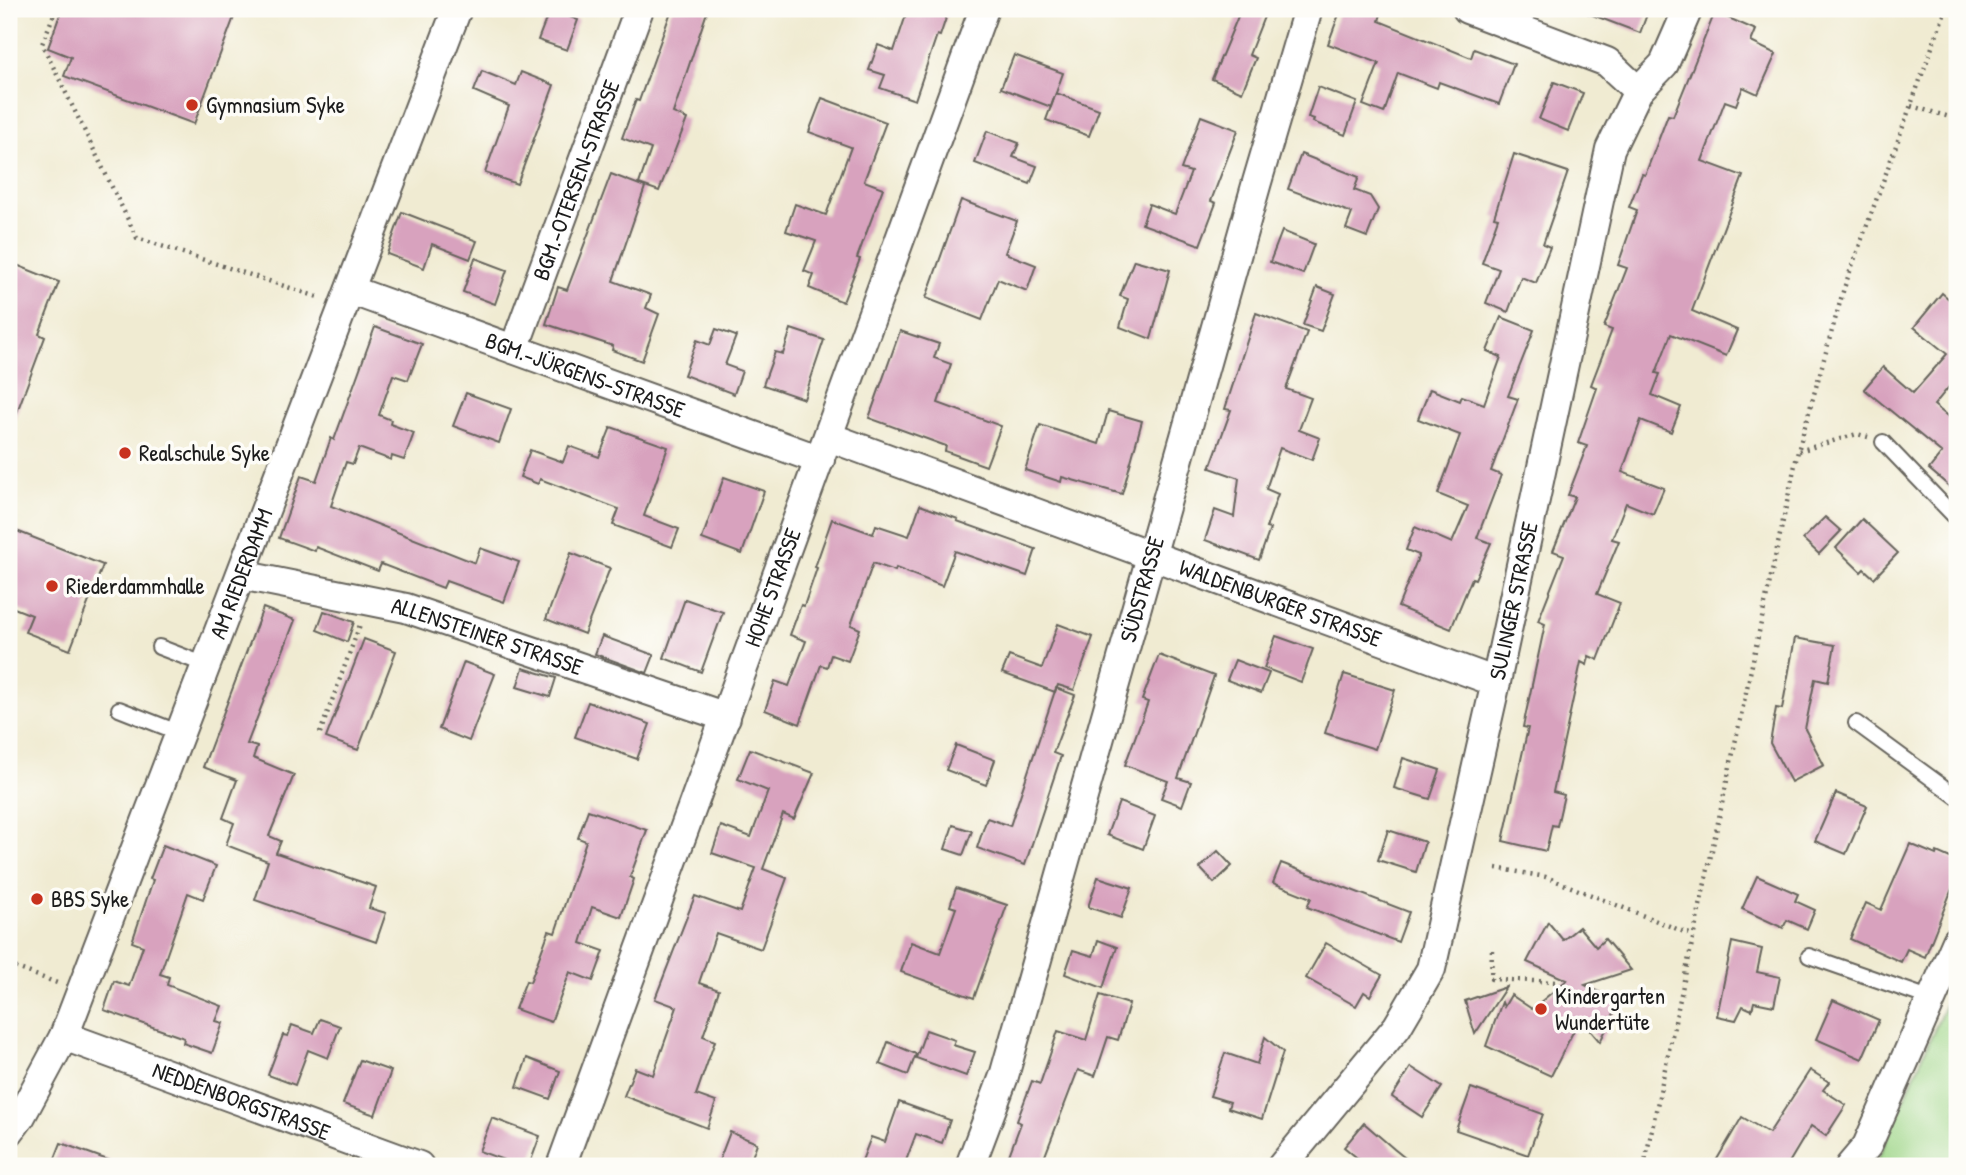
<svg xmlns="http://www.w3.org/2000/svg" width="1966" height="1175" viewBox="0 0 1966 1175" font-family="'Patrick Hand',sans-serif">
<style>
.green{fill:#9ed688;stroke:#5d7952;stroke-width:2}
.building{fill:#d8a2be}
.lines{fill:none;stroke-linecap:round;stroke-linejoin:round}
.service-casing{stroke:#66645c;stroke-width:18}
.minor-casing{stroke:#66645c;stroke-width:32}
.path{stroke:#66645c;stroke-width:4.5;stroke-dasharray:2 5;stroke-linecap:butt}
.service{stroke:#fff;stroke-width:14}
.minor{stroke:#fff;stroke-width:28}
.poi-dot{fill:#c8321e;stroke:#fdfcf7;stroke-width:2.5}
.labels{text-anchor:middle;stroke-width:7;stroke-linejoin:round;paint-order:stroke}
.poi-label{font-size:23px;fill:#1c1c1c;stroke:#fdfcf7;text-anchor:start}
.street-label{font-size:23px;fill:#1c1c1c;stroke:#fdfcf7}
</style>
<rect width="100%" height="100%" fill="#fdfcf7"/>
<filter id="ink" filterUnits="userSpaceOnUse"><feTurbulence type="fractalNoise" baseFrequency=".0143" numOctaves="2"/><feDisplacementMap in="SourceGraphic" scale="14" xChannelSelector="R" yChannelSelector="G"/><feConvolveMatrix kernelMatrix="1 2 1 2 8 2 1 2 1" color-interpolation-filters="sRGB"/></filter>
<filter id="wash" filterUnits="userSpaceOnUse"><feTurbulence type="fractalNoise" baseFrequency=".00686" numOctaves="4" result="noise"/><feDisplacementMap in="SourceGraphic" scale="28" xChannelSelector="R" yChannelSelector="G"/><feGaussianBlur stdDeviation="1.57" result="paint"/><feColorMatrix in="noise" values="0 0 0 0 0 0 0 0 0 0 0 0 0 0 0 0 0 1.4 0 .05"/><feComposite in="paint" operator="in"/></filter>
<g filter="url(#wash)">
<rect width="100%" height="100%" fill="#f0ebd2"/>
<path class="green" d="M1957,978v188h-81l1,-5z"/>
<g id="blocks">
<g class="building">
<path d="M62,9h175l-43,115 -130,-48 7,-19 -23,-9z"/>
<path d="M550,9h23l-3,8 8,3 -11,30 -29,-10z"/>
<path d="M672,9h36l-35,104 14,6 -28,72 -20,-7 12,-35 -29,-11 14,-38 3,1z"/>
<path d="M908,9h41l-9,27 -3,-1 -22,65 -35,-12 5,-13 -16,-5 9,-25 16,6z"/>
<path d="M1241,9h26l-18,46 7,3 -14,34 -30,-13z"/>
<path d="M1341,9h24l16,5 -2,7 92,37 3,-9 40,15 -15,40 -60,-22 -2,6 -39,-15 -14,40 -21,-8 16,-42 -51,-19z"/>
<path d="M1582,9h67l-9,24 -58,-22z"/>
<path d="M1715,12l41,18 -5,12 25,12 -18,40 -15,-7 -7,18 -11,-4 -23,60 41,15 -51,135 45,19 -11,26 -55,-22 -15,39 4,1 -8,21 29,12 -10,25 -30,-12 -19,52 42,16 -11,26 -27,-11 -14,36 7,2 -22,53 23,9 -22,57 -9,-4 -2,9 -6,-3 -28,130 11,3 -7,31 -5,-1 -6,26 -43,-10 25,-113 -5,-1 22,-103 -7,-3 26,-66 -11,-4 22,-54 -7,-2 19,-49 -9,-3 19,-55 -6,-3 21,-55 -8,-3 23,-59 -9,-3 19,-55 -8,-3 13,-33 3,1 23,-60 5,1z"/>
<path d="M1014,55l49,18 -12,34 -50,-19z"/>
<path d="M482,71l34,14 5,-13 33,13 -37,99 -32,-11 24,-67 -35,-15z"/>
<path d="M1554,82l29,11 -15,38 -29,-12z"/>
<path d="M1318,87l39,15 -12,33 -32,-13 1,-3 -6,-2z"/>
<path d="M1056,93l43,16 -10,27 -43,-16z"/>
<path d="M822,98l64,24 -22,59 19,7 -26,70 3,1 -17,43 -34,-14 5,-13 -10,-4 12,-30 -30,-10 9,-27 31,11 25,-68 -42,-15z"/>
<path d="M1201,116l37,14 -27,71 5,2 -16,42 -58,-21 7,-20 26,10 16,-42 -10,-3z"/>
<path d="M987,131l32,12 -6,14 24,9 -7,18 -55,-21z"/>
<path d="M1301,154l58,23 -5,13 16,6 8,13 -11,28 -21,-8 6,-16 -64,-24z"/>
<path d="M1514,154l54,18 -25,72 7,3 -14,36 -15,-6 -13,35 -22,-9 13,-34 -17,-6 16,-45 -4,-1z"/>
<path d="M611,174l34,13 -32,94 38,14 -5,13 13,6 -17,47 -30,-11 1,-4 -67,-22 12,-37 9,3z"/>
<path d="M961,200l56,21 -12,32 31,12 -9,26 -29,-12 -16,41 -56,-22z"/>
<path d="M402,212l75,29 -7,18 -38,-15 -8,24 -37,-14z"/>
<path d="M1282,231l32,13 -11,30 -33,-12z"/>
<path d="M475,258l32,12 -12,34 -32,-12z"/>
<path d="M1134,260l36,10 -19,69 -31,-12 8,-28 -8,-3z"/>
<path d="M9,262l50,20 -20,52 6,3 -34,91h-2z"/>
<path d="M1317,287l18,7 -14,37 -18,-6z"/>
<path d="M1942,293l15,13v71l-23,28 23,19v69l-28,-24 13,-16 -78,-64 19,-22 30,26 34,-39 -33,-27z"/>
<path d="M1256,313l51,19 -21,57 25,9 -12,32 21,8 -8,22 -32,-12 -14,41 12,5 -12,34 4,1 -11,31 -54,-20 10,-30 19,7 5,-39 -29,-10 21,-58 -6,-1z"/>
<path d="M1501,317l33,13 -26,66 10,3 -27,72 10,4 -24,63 14,5 -16,36 -3,-1 -21,51 -53,-22 21,-52 -13,-5 9,-23 37,16 16,-37 -30,-12 22,-59 -42,-16 12,-30 30,12 2,-5 22,8 17,-47 -14,-6z"/>
<path d="M375,327l47,17 -14,36 -15,-5 -14,40 12,5 -1,4 24,9 -10,27 -12,-4 -1,4 -32,-12 -6,16 -7,-2 -15,44 144,57 5,-15 39,14 -15,40 -58,-21 -3,7 -62,-24 -3,7 -62,-24 -1,4 -36,-13 22,-62 15,5 15,-43 3,2z"/>
<path d="M716,329l20,7 -11,29 17,6 -8,23 -50,-19 13,-35 13,5z"/>
<path d="M791,329l33,11 -20,59 -41,-14 12,-33 8,2z"/>
<path d="M900,331l39,13 -5,14 17,6 -13,39 63,23 -15,40 -41,-15 1,-5 -77,-28z"/>
<path d="M466,393l45,16 -12,34 -46,-17z"/>
<path d="M1108,411l34,10 -20,73 -60,-17 -1,5 -36,-12 15,-45 59,19z"/>
<path d="M611,427l57,20 -24,69 35,13 -7,18 -59,-22 6,-16 -79,-30 -2,5 -18,-7 10,-27 33,12 6,-16 30,11z"/>
<path d="M724,477l40,14 -22,63 -40,-15z"/>
<path d="M920,505l38,14 -1,2 79,28 -9,27 -72,-25 -13,35 -46,-18 -1,3 -22,-8 -22,62 9,4 -12,32 -17,-6 -4,12 -6,-2 -21,59 -35,-14 10,-29 14,5 17,-45 -16,-6 11,-30 3,1 13,-38 -2,-1 17,-48 41,15 3,-9 33,11z"/>
<path d="M1825,517l16,14 -22,23 -16,-15z"/>
<path d="M1862,519l36,34 -24,25 -10,-9 -3,3 -25,-24z"/>
<path d="M9,528l94,37 -33,85 -45,-18 7,-17 -23,-9z"/>
<path d="M571,553l39,15 -26,66 -38,-15z"/>
<path d="M685,599l38,13 -22,60 -37,-14z"/>
<path d="M263,608l32,12 -48,124 10,3 -4,11 41,17 -25,61 12,5 -5,12 100,34 -7,21 17,5 -10,29 -121,-42 13,-39 -42,-16 8,-22 -11,-5 14,-38 -34,-13z"/>
<path d="M324,611l30,11 -7,20 -30,-12z"/>
<path d="M1058,624l35,13 -19,53 -16,-5 -3,7 -53,-19 7,-17 33,12z"/>
<path d="M602,636l52,19 -7,18 -52,-19z"/>
<path d="M1276,636l37,13 -12,33 -37,-14z"/>
<path d="M1795,638l40,7 -7,37 -13,-3 -10,50 19,36 -33,17 -21,-39 6,-35 6,1z"/>
<path d="M364,639l32,12 -38,99 -32,-12z"/>
<path d="M1159,655l55,21 -36,102 13,4 -9,24 -21,-8 7,-17 -43,-16 23,-63 -6,-2z"/>
<path d="M1235,660l34,13 -8,20 -34,-13z"/>
<path d="M464,662l31,12 -26,67 -30,-12z"/>
<path d="M523,668l33,10 -6,19 -33,-10z"/>
<path d="M1344,674l51,16 -20,59 -50,-16z"/>
<path d="M1056,688l19,7 -22,58 8,3 -36,109 -48,-17 10,-30 23,8z"/>
<path d="M588,702l62,22 -13,35 -62,-22z"/>
<path d="M956,745l39,15 -9,25 -40,-15z"/>
<path d="M750,749l64,24 -20,46 -11,-5 -20,55 24,9 -26,71 -45,-16 -17,50 20,7 -16,46 12,5 -19,54 20,7 -9,26 -83,-32 11,-28 18,7 24,-68 -22,-8 40,-103 45,16 16,-44 -44,-15 9,-27 30,11 17,-46 -30,-12z"/>
<path d="M1403,758l37,12 -10,29 -36,-11z"/>
<path d="M1836,793l31,13 -21,48 -31,-13z"/>
<path d="M1119,802l36,14 -12,33 -36,-14z"/>
<path d="M588,810l59,20 -17,47 4,2 -13,38 -29,-10 -11,36 23,8 -11,30 -23,-9 -19,50 -36,-13 11,-28 4,1 19,-51 6,2 31,-92 -8,-3z"/>
<path d="M953,825l19,6 -9,24 -18,-6z"/>
<path d="M1388,830l37,12 -9,30 -38,-12z"/>
<path d="M1910,844l26,11 1,-3 20,9v15l-32,81 -18,-8 -6,13 -51,-23 16,-36 15,7z"/>
<path d="M163,845l53,21 -13,33 -15,-6 -28,81 9,3 -2,8 55,21 -6,15 7,2 -11,30 -29,-10 1,-5 -80,-28 10,-29 15,5 14,-40 -11,-4 21,-62 -3,-1z"/>
<path d="M1218,851l14,15 -18,17 -14,-15z"/>
<path d="M1281,863l128,49 -11,30 -91,-35 4,-9 -38,-15z"/>
<path d="M1757,876l41,18 -3,7 20,9 -8,19 -20,-9 -4,8 -41,-19z"/>
<path d="M1098,877l34,11 -11,30 -33,-11z"/>
<path d="M956,888l51,17 -33,93 -73,-26 10,-30 29,11 16,-45 -6,-2z"/>
<path d="M1548,922l15,18 16,-13 17,20 9,-8 26,31 -46,15 34,18 -19,39 -20,-24 -29,58 -65,-30 16,-44 2,5 7,-12 21,14 35,-29 -40,-18z"/>
<path d="M1098,940l19,7 -14,41 -38,-14 8,-24 20,6z"/>
<path d="M1732,942l30,7 -5,23 23,5 -6,29 -20,-4 -2,8 -9,-4 -7,14 -19,-4z"/>
<path d="M1326,943l56,32 -12,21 -6,-4 -8,14 -50,-28z"/>
<path d="M1506,987l-31,47 -10,-33z"/>
<path d="M1100,995l29,9 -11,36 -10,-3 -13,39 -17,-6 -37,96h-36l16,-43 -4,-2 15,-40 8,3 18,-53 28,9z"/>
<path d="M1833,1000l46,20 -17,39 -46,-20z"/>
<path d="M320,1019l20,7 -12,32 -20,-8 -13,35 -27,-10 15,-40 5,1 4,-11 22,8z"/>
<path d="M926,1030l29,10 -2,5 22,7 -9,24 -50,-18z"/>
<path d="M1265,1037l18,15 -21,67 -34,-11 2,-6 -20,-6 15,-43 32,11z"/>
<path d="M888,1042l28,12 -8,21 -28,-11z"/>
<path d="M527,1058l33,13 -10,28 -33,-12z"/>
<path d="M360,1060l31,11 -16,44 -32,-11z"/>
<path d="M1411,1067l31,20 -20,30 -30,-20z"/>
<path d="M1810,1070l19,12 -6,8 23,15 -20,31 -15,-10 -24,40h-74l29,-49 27,16z"/>
<path d="M1471,1088l72,26 -15,41 -72,-25z"/>
<path d="M899,1102l51,18 -8,23 -26,-9 -12,32h-44l11,-29 14,5z"/>
<path d="M492,1118l48,18 -11,30h-9l-41,-15z"/>
<path d="M1364,1123l30,26 21,17h-48l-23,-19z"/>
<path d="M730,1132l27,11 -8,23h-16l-14,-5z"/>
<path d="M61,1143l58,21v2h-67z"/>
</g>
</g>
</g>
<g filter="url(#ink)">
<use href="#blocks" fill-opacity="0" stroke="#66645c" stroke-width="2"/>
<g class="lines">
<g class="service-casing">
<g id="service">
<path d="M1883,442l74,77"/>
<path d="M159,647l47,18"/>
<path d="M119,709l61,24"/>
<path d="M1856,723l101,74"/>
<path d="M1809,956l123,43"/>
</g>
</g>
<g class="minor-casing">
<g id="minor">
<path d="M1467,9l140,53 31,29"/>
<path id="s1" d="M350,290l470,170"/>
<path id="s2" d="M514,349l125,-340"/>
<path id="s3" d="M829,437l667,245"/>
<path id="s4" d="M241,575l165,33 320,109"/>
<path id="s5" d="M64,1036l355,130"/>
<path id="s6" d="M9,1132l12,-16 43,-80 393,-1027"/>
<path id="s7" d="M561,1166l423,-1157"/>
<path id="s8" d="M970,1166l34,-90 253,-894 51,-173"/>
<path id="s9" d="M1282,1166l115,-139 34,-58 65,-287 114,-533 28,-58 26,-27 24,-55"/>
<path d="M1850,1166l17,-20 90,-205"/>
</g>
</g>
<g class="path">
<path d="M56,9l-14,35 95,194 184,60"/>
<path d="M1911,106l46,13"/>
<path d="M1799,451l58,-17 11,3"/>
<path d="M320,733l41,-111"/>
<path d="M1496,868l50,9 146,58"/>
<path d="M1492,950l-1,29 65,3"/>
<path d="M9,965l48,18"/>
<path d="M1644,1166l154,-715 46,-163 102,-279"/>
</g>
<use href="#service" class="service"/>
<use href="#minor" class="minor"/>
</g>
</g>
<g class="poi-dot">
<circle cx="192" cy="105" r="7"/>
<circle cx="125" cy="453" r="7"/>
<circle cx="52" cy="586" r="7"/>
<circle cx="37" cy="899" r="7"/>
<circle cx="1541" cy="1009" r="7"/>
</g>
<g class="labels">
<g class="poi-label">
<text x="206" y="113">Gymnasium Syke</text>
<text x="139" y="461">Realschule Syke</text>
<text x="66" y="594">Riederdammhalle</text>
<text x="51" y="907">BBS Syke</text>
<text x="1555" y="1004">Kindergarten<tspan x="1555" dy="26">Wundertüte</tspan></text>
</g>
<g class="street-label">
<text dy="8" stroke="none"><textPath href="#s2" startOffset="180">BGM.-OTERSEN-STRASSE</textPath></text>
<text dy="8" stroke="none"><textPath href="#s1" startOffset="250">BGM.-JÜRGENS-STRASSE</textPath></text>
<text dy="8" stroke="none"><textPath href="#s6" startOffset="606">AM RIEDERDAMM</textPath></text>
<text dy="8" stroke="none"><textPath href="#s7" startOffset="616">HOHE STRASSE</textPath></text>
<text dy="8" stroke="none"><textPath href="#s8" startOffset="602">SÜDSTRASSE</textPath></text>
<text dy="8" stroke="none"><textPath href="#s9" startOffset="625">SULINGER STRASSE</textPath></text>
<text dy="8" stroke="none"><textPath href="#s3" startOffset="481">WALDENBURGER STRASSE</textPath></text>
<text dy="8" stroke="none"><textPath href="#s4" startOffset="254">ALLENSTEINER STRASSE</textPath></text>
<text dy="8" stroke="none"><textPath href="#s5" startOffset="189">NEDDENBORGSTRASSE</textPath></text>
</g>
</g>
<rect width="1966" height="1175" fill="none" stroke="#fdfcf7" stroke-width="35"/>
</svg>
